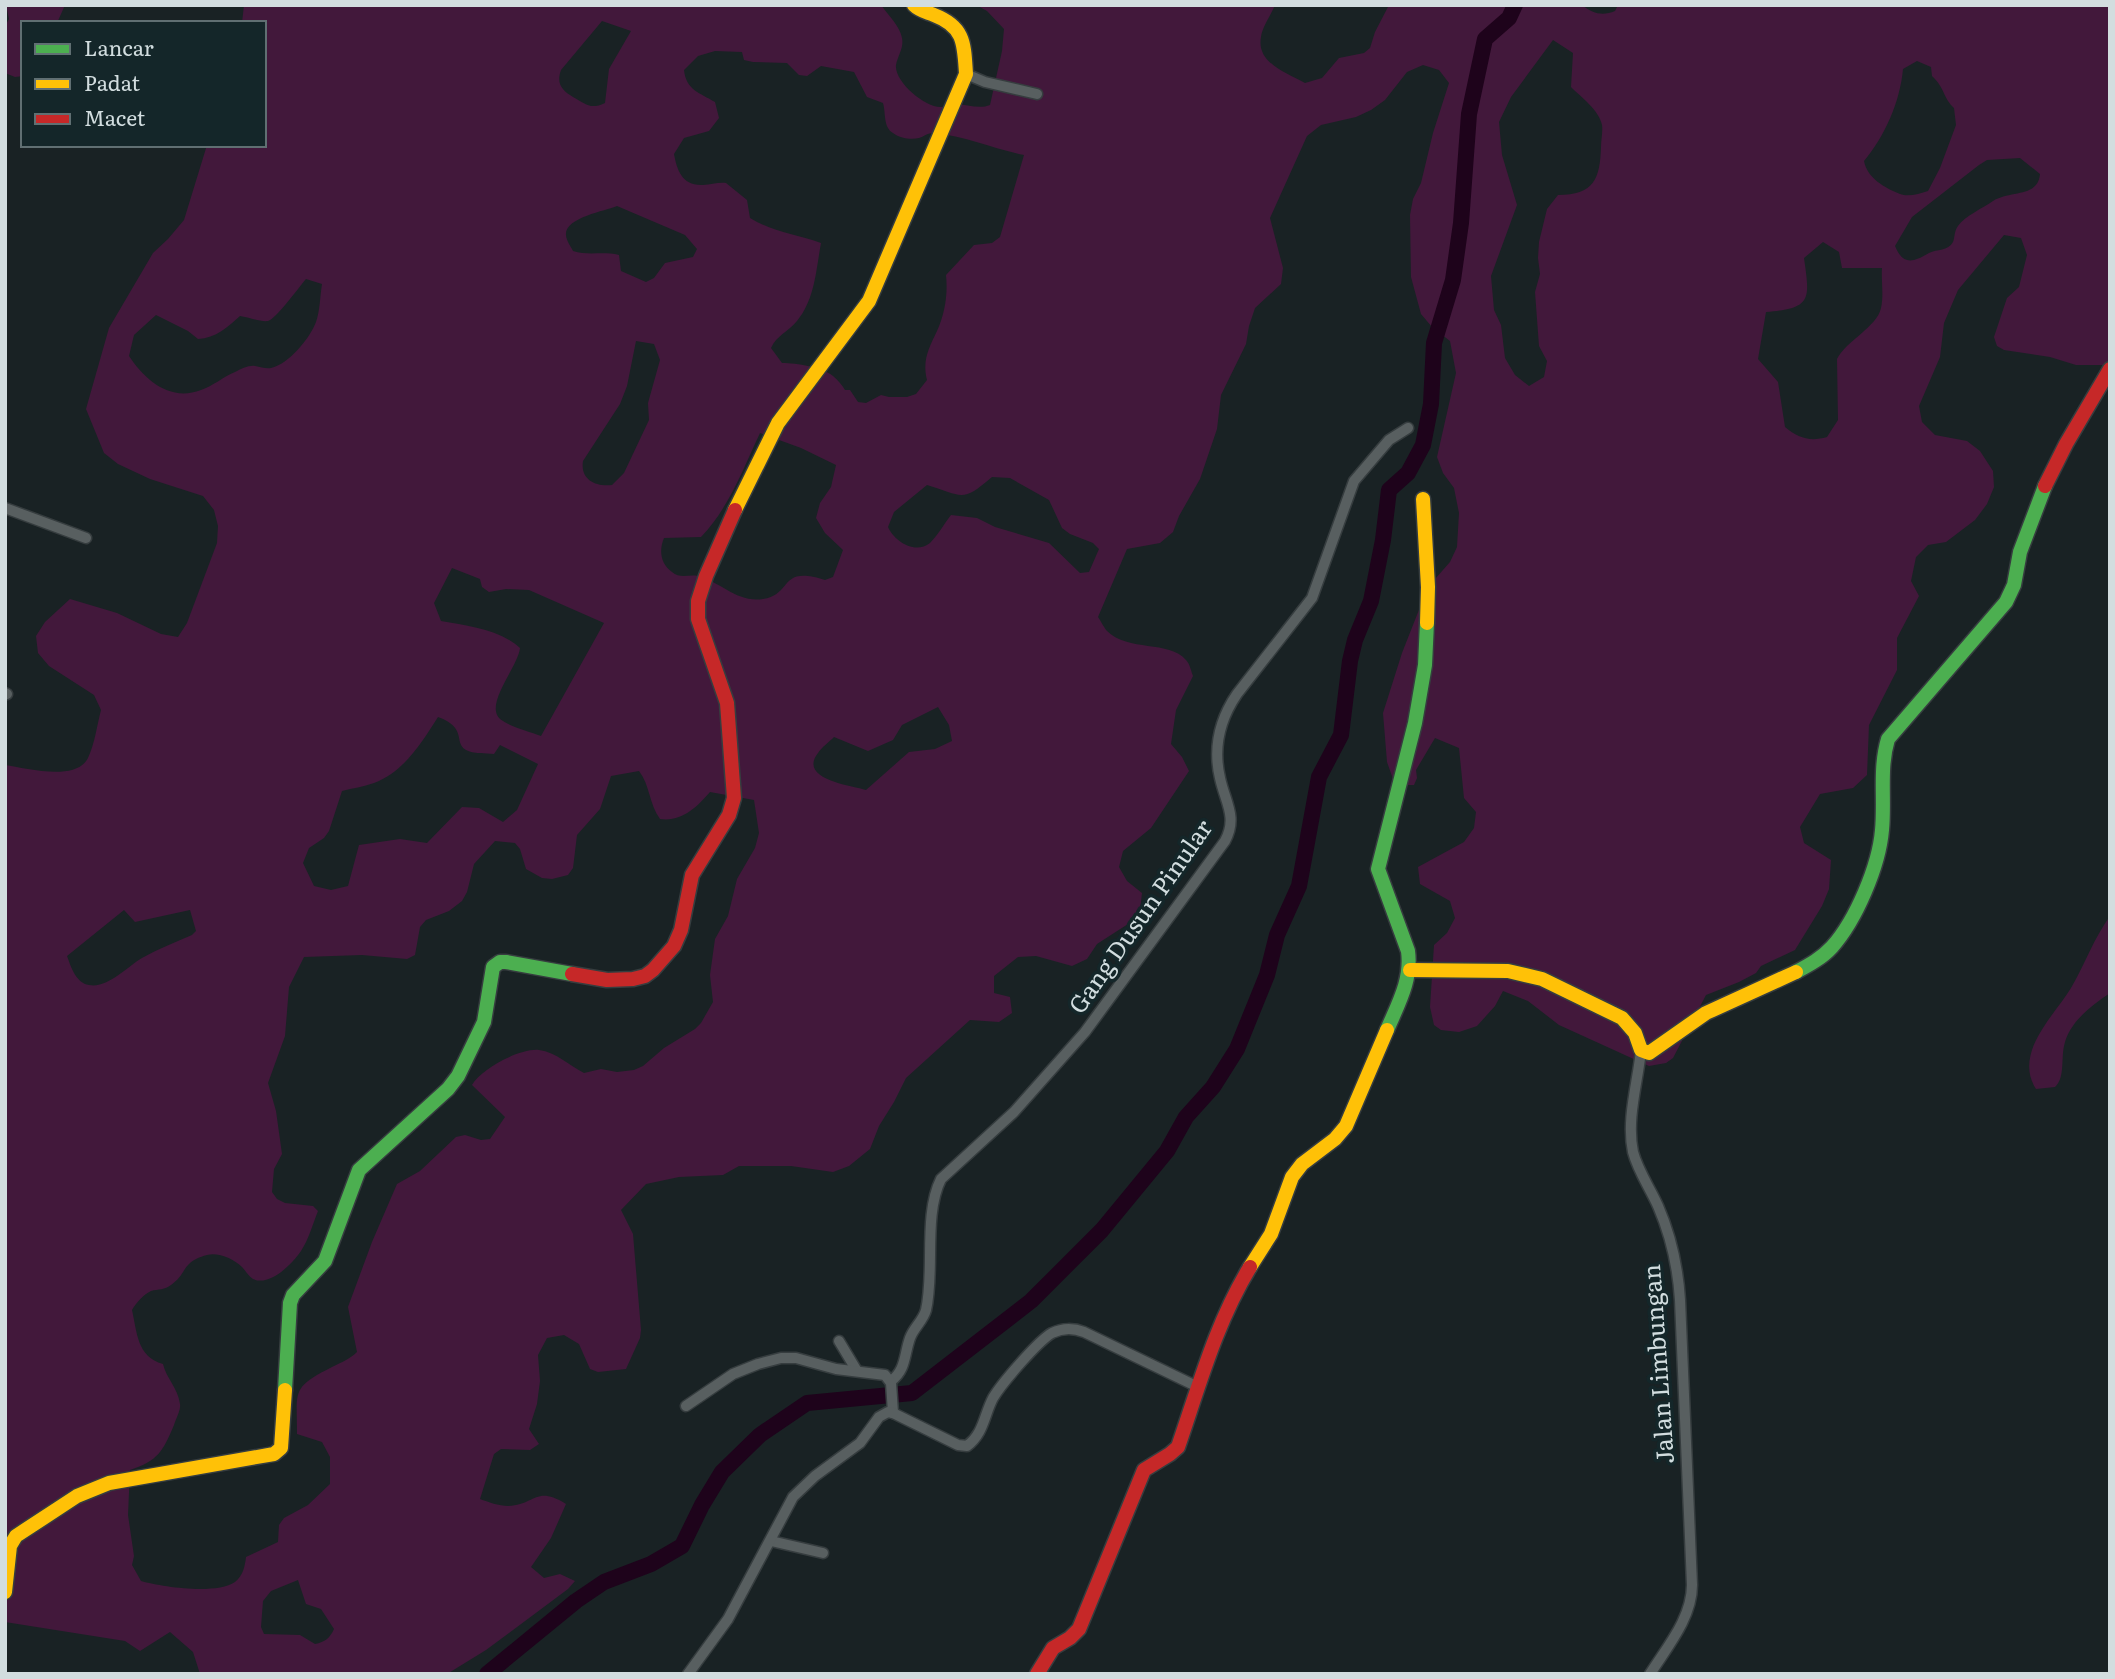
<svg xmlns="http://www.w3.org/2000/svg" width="2115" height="1679" viewBox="0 0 2115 1679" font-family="Literata,serif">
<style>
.green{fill:#42183b;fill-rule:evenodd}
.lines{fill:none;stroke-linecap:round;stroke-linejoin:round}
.river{stroke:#1e031b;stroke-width:16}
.street-casing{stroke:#363d3f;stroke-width:13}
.fast-casing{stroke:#363d3f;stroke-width:17}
.slow-casing{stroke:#363d3f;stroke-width:17}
.jam-casing{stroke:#363d3f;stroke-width:17}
.street{stroke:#585f60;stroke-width:10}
.fast{stroke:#4caf50;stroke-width:14}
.slow{stroke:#ffc107;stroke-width:14}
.jam{stroke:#c62828;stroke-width:14}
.labels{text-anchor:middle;stroke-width:7;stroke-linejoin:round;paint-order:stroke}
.street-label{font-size:24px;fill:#d2dddf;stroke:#142629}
</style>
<rect width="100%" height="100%" fill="#192224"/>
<g class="green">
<path d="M6,5h59l-8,18h-34v53l-8,1 -10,-4v-47l4,-7z"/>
<path d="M244,5h637c7,10 19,21 21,33 2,10 -4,17 -6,27 -2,17 30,43 45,42 4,0 7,-2 11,-3 13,-1 26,6 38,1l12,-54 2,-22 -17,-18 -11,-6h299c-4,10 -13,22 -14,32 -5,26 26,36 44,46l17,-5 17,-20 25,-5 6,-5 5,-16 14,-27h193c11,9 21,11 33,6l3,-6h492v360h-34l-26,-8 -46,-7 -7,-4 -3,-9 13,-39 12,-11 8,-32 -6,-17 -17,-3 -46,55 -14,33 -4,34 -21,49 3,16 13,13 32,6 13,10 13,20 1,16 -7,17 -12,16 -29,22 -18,3 -12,12 -5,24 8,15 -22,42v32l-28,55 -2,50 -14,13 -33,6 -20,33 4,16 27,17 -2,29 -7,17 -27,44 -34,16 -5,7 -17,9 -33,13 -33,63 -7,5 -17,3 -90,-41 -31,-24 -25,-10 -8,15 -18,20 -18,6 -18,-2 -7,-5 -4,-18 4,-62 13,-12 8,-15 -5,-17 -30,-17 -2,-17 46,-25 10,-14 2,-16 -12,-14 -5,-50 -24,-10 -19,32 1,8 -3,7h-15l-6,-6 -6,-17 -4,-49 19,-60 26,-66 22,-25 7,-15 2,-34 -5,-25 -11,-15 -6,-16 19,-84 -6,-32 -18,-14 -11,-13 -10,-37 -1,-62 3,-16 8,-16 12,-50 16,-50 -10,-13 -16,-5 -16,7 -22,28 -14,10 -15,7 -35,8 -14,11 -37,82 13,50 -2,16 -26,24 -6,18 -3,18 -25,51 -4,34 -17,50 -21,37 -6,16 -13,11 -33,6 -29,68c3,4 6,11 9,14 21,21 62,9 79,29 4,4 5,11 7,16l-17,34 -5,34 11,13 7,14 -38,57 -28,23 -4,16 8,14 15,12 -2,17 -12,14 -31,20 -10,15 -15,7 -36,-10 -18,1 -24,19v17l16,4 2,16 -13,9 -29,-2 -64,58 -12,24 -15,24 -9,23 -21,17 -16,6 -42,-6h-52l-16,9 -44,2 -33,7 -25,26 12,24 8,96 -1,8 -14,31 -28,3 -8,-3 -11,-25 -15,-9 -17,3 -9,17 2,26 -3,23 -8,25 10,15 -9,6 -29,-1 -7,5 -14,45c8,3 19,7 28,7 28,-1 27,-21 58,-2l-15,34 -20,29 13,11 16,-4 15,7 -7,8 -82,61 -39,24h-247l-7,-22 -23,-20 -30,19 -15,-10 -120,-19v-857c21,3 71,17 83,-7 7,-15 9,-33 13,-48l-7,-15 -45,-29 -11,-13 -2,-17 9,-14 25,-23 47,14 44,21 17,3 9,-14 30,-80 1,-17 -4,-16 -11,-14 -53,-17 -32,-15 -14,-11 -18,-44 23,-81 44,-75 15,-14 16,-19 23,-75h57v-122h-22zM602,21l29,10 -22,38 -4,34c-15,7 -19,1 -32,-6 -11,-7 -17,-13 -12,-27zM1553,40l20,13 -2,34c10,10 28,23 31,38 1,6 -1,15 -1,22 -1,32 -7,48 -43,48l-11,14 -8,33 -1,16 2,16 -5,18 4,54 8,15 -3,16 -15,9 -14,-11 -10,-17 -4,-33 -7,-15 -3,-34 26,-71 -15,-50 -3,-33 12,-25zM715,51l27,1 2,8 9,2 34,1 12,12 8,1 14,-10 33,6 13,25 16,6c3,10 0,24 10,30 6,5 18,7 26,5 6,-2 8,-5 15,-5 31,3 60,16 90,22l-24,82 -8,6 -18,2 -28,30c2,19 -1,38 -9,56 -8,17 -15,29 -10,49l-11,14 -9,3h-18l-8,-2 -15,8 -8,-1 -8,-12h-5c-3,-5 -7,-10 -12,-14 -11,-9 -36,-13 -51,-13l-11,-15c6,-13 17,-16 26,-27 18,-22 19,-51 24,-78 -26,-9 -48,-11 -71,-25l-3,-18 -21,-17c-8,-1 -15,2 -23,2 -21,1 -26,-15 -29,-31l10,-16 25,-7 10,-13 -4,-16c-15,-9 -29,-12 -31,-32l14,-14zM1917,61l14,6 1,9c13,12 11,22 22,32l2,17 -16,43 -12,23c-9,3 -20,6 -28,3 -15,-6 -33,-16 -36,-33 21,-25 36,-59 39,-92zM2020,158l20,16c-2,24 -30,16 -47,27 -10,7 -28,15 -35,25 -4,5 -3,11 -5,16 -5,9 -16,7 -24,11 -15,9 -26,13 -34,-7l17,-29 67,-52 8,-5zM617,206l68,29 12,14 -4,8 -28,6 -11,15 -8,4 -25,-11 -2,-16c-16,-4 -31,1 -46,-4 -2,-4 -7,-11 -7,-16 -2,-17 39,-24 51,-29zM1823,242l16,10 3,16h40c-1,12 2,27 -1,40 -4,19 -35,33 -44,51l1,61 -11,17c-17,5 -29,1 -42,-10l-7,-45 -20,-23 8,-47c46,-4 44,-12 38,-54zM306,279l16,5c-2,12 -2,27 -6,38 -6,16 -27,42 -45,46 -5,1 -10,-1 -16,-2 -6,-1 -14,3 -20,6 -12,5 -22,14 -34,18 -31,12 -56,-10 -72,-34l5,-21 22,-20 32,16 10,8c18,-1 30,-12 42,-23 8,1 20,6 28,5 8,-2 31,-34 38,-42zM636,341l18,3 6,16 -12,43 1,17 -25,53 -12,12c-17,2 -32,-6 -29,-24l37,-57 7,-18zM760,433l41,15 35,17 -5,22 -11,16 -4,15 9,15 18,17 -10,27 -8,3c-47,-15 -32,15 -62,19 -26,4 -42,-17 -65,-23 -9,-2 -18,3 -26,-4 -12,-9 -13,-22 -8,-34l37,-1c28,-29 42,-68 59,-104zM992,477l18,1 39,22 13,28 8,6 23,9 6,6 -10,23 -9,1 -31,-30 -54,-16 -18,-9 -26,-3c-7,9 -13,20 -21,28 -15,12 -36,-2 -42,-16l6,-15 33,-27c36,11 35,18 65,-8zM452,568l28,11 2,8 7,5 17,-3 23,1 75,33 -63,113c-12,-5 -31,-9 -41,-17 -16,-15 18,-52 20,-71 -21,-19 -52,-22 -79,-27l-7,-18zM938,707l11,18 3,16 -17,8 -26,3 -43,38c-17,-5 -68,-11 -48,-37 4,-6 11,-11 16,-16l34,14 25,-11 9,-15zM438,717c30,11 15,25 28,33 7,4 20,3 28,4l6,-9 38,19 -21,46 -14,12 -24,-14 -17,-1 -35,36 -27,-4 -41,6 -11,41 -17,4 -17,-4 -11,-23 6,-15 15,-10 5,-7 13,-40c11,-3 21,-4 32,-8 30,-11 48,-41 64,-66zM639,771c11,14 10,33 21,48 22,3 37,-12 50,-27l44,8 5,33 -4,15 -18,31 -9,37 -13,23 -5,36 3,27 -12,21 -6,6 -31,19 -21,18 -9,4 -17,2 -16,-3 -17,4c-14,-7 -28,-21 -45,-23 -19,-2 -58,19 -67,35l33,32 -15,22 -9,1 -16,-5 -9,2 -36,34 -23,13 -25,58 -24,65 9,45c-7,7 -15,10 -25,15 -41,21 -35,23 -35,67l25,8 8,15v27l-22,21 -24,13 -5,7 -1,17 -32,15c-1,9 -3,19 -11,25 -19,13 -73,5 -94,-1l-9,-16 2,-9 -6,-41 2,-45c28,-9 33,-19 44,-45 2,-7 7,-15 6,-21 -2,-16 -14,-26 -17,-40 -26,-7 -26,-32 -31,-54 4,-7 12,-16 19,-19 7,-2 14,-1 20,-6 17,-12 10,-23 36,-30 11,-3 27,4 35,12 4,4 6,9 11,12 17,8 40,-16 48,-28 8,-12 12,-28 17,-40l-5,-5 -28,-3 -8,-4 -5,-7 2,-23 8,-15 -6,-43 -8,-28 17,-47 4,-49 15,-30 58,-2 45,4 8,-4 5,-28 6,-7 23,-9 13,-10 5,-9 7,-28 21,-23 20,2 5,6 6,20 16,9 10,1 16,-4 5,-7 4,-33 23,-26 11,-33zM124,910l11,12 55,-12 6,21 -4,4c-16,7 -34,14 -50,23 -14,8 -35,31 -53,27 -13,-2 -18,-18 -22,-29zM298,1580l8,24 15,5 13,20c-4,9 -9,13 -19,15l-15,-9 -36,-1 -3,-7 2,-26 8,-10z"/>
<path d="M2110,916v77c-19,13 -41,29 -46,53 -3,14 1,32 -9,41l-19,2c-23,-36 18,-73 35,-101 14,-24 23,-50 39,-72z"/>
</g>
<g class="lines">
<path class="river" d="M487,1674l89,-73 28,-19 47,-18 31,-18 20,-41 20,-33 38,-37 47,-32 105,-10 119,-92 71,-71 65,-79 19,-34 27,-30 24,-38 30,-74 10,-40 22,-49 20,-109 22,-42 9,-74 5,-21 16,-39 12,-61 6,-50 19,-17 15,-28 8,-41 3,-61 19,-63 8,-57 8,-109 16,-75 24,-21 6,-13"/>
<g class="street-casing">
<g id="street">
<path d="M966,74l19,8 52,12"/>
<path d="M5,508l81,30"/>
<path d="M5,693l2,1"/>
<path d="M1641,1050c-3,32 -15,69 -8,102 5,19 17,36 25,54 13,30 20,62 22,94l12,285c0,33 -25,62 -42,89"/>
<path d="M839,1341l18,30"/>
<path d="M891,1381c15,-11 13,-26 19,-43 4,-11 13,-17 16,-28 9,-39 -3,-95 15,-131l73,-67 71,-80 140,-191c13,-24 0,-39 -5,-63 -7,-30 0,-59 17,-84l75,-96 42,-117 35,-41 19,-12"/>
<path d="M686,1406l47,-32 25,-10 23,-6h15l40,11 49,6 6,8 2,30"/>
<path d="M893,1413l65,32 9,1c17,-13 17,-31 26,-48 8,-14 45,-57 59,-65 10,-5 22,-5 32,-1l114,55"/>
<path d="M771,1541l52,12"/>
<path d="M688,1674l40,-55 65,-122 22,-21 45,-33 19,-26 9,-5 5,1"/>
</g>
</g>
<g class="fast-casing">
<g id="fast">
<path d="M1796,972c13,-7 26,-14 36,-25 24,-27 47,-81 50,-117 3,-31 -3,-61 6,-91l118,-137 8,-17 6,-33 25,-66"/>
<path d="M1387,1030c11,-26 25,-50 21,-79l-30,-82 37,-146 10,-58 2,-42"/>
<path d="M285,1390l5,-87 3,-8 32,-34 34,-91 89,-81 10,-13 26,-54 9,-55 7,-5h6l66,12"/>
</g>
</g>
<g class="slow-casing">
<g id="slow">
<path d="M1423,499l5,88 -1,36"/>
<path d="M735,510l43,-87 91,-122 97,-227c-2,-30 -1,-47 -32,-59 -7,-3 -14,-4 -20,-10"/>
<path d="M1410,970l98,1 34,8 80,39 13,15 6,17 8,3 57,-40 90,-41"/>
<path d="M1250,1267l21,-33 21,-57 10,-13 33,-25 11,-13 41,-96"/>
<path d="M5,1592l5,-46 6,-10 61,-40 32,-13 165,-29 7,-6 4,-58"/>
</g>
</g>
<g class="jam-casing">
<g id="jam">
<path d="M2045,486l21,-42 44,-75"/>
<path d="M572,974l35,6 26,-1 12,-3 8,-6 21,-24 7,-16 11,-55 37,-60 5,-17 -7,-95 -29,-84v-18l8,-25 29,-66"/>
<path d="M1037,1674l16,-26 17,-10 9,-9 65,-159 26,-16 8,-7c21,-61 38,-124 72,-180"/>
</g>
</g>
<use href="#street" class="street"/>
<use href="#fast" class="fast"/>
<use href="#slow" class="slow"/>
<use href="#jam" class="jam"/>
</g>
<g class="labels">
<g class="street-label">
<text transform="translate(1141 917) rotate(-55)" y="8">Gang Dusun Pinular</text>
<text transform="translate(1659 1364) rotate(-94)" y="8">Jalan Limbungan</text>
</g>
</g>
<rect width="2115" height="1679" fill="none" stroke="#d2dddf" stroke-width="14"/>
<rect x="21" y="21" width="245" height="126" fill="#142629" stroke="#606f72" stroke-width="2"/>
<rect x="35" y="44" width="35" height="10" fill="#4caf50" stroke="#606f72" stroke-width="2"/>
<text x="84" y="56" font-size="21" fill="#d2dddf">Lancar</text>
<rect x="35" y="79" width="35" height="10" fill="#ffc107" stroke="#606f72" stroke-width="2"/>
<text x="84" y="91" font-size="21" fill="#d2dddf">Padat</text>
<rect x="35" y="114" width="35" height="10" fill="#c62828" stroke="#606f72" stroke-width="2"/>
<text x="84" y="126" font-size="21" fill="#d2dddf">Macet</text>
</svg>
